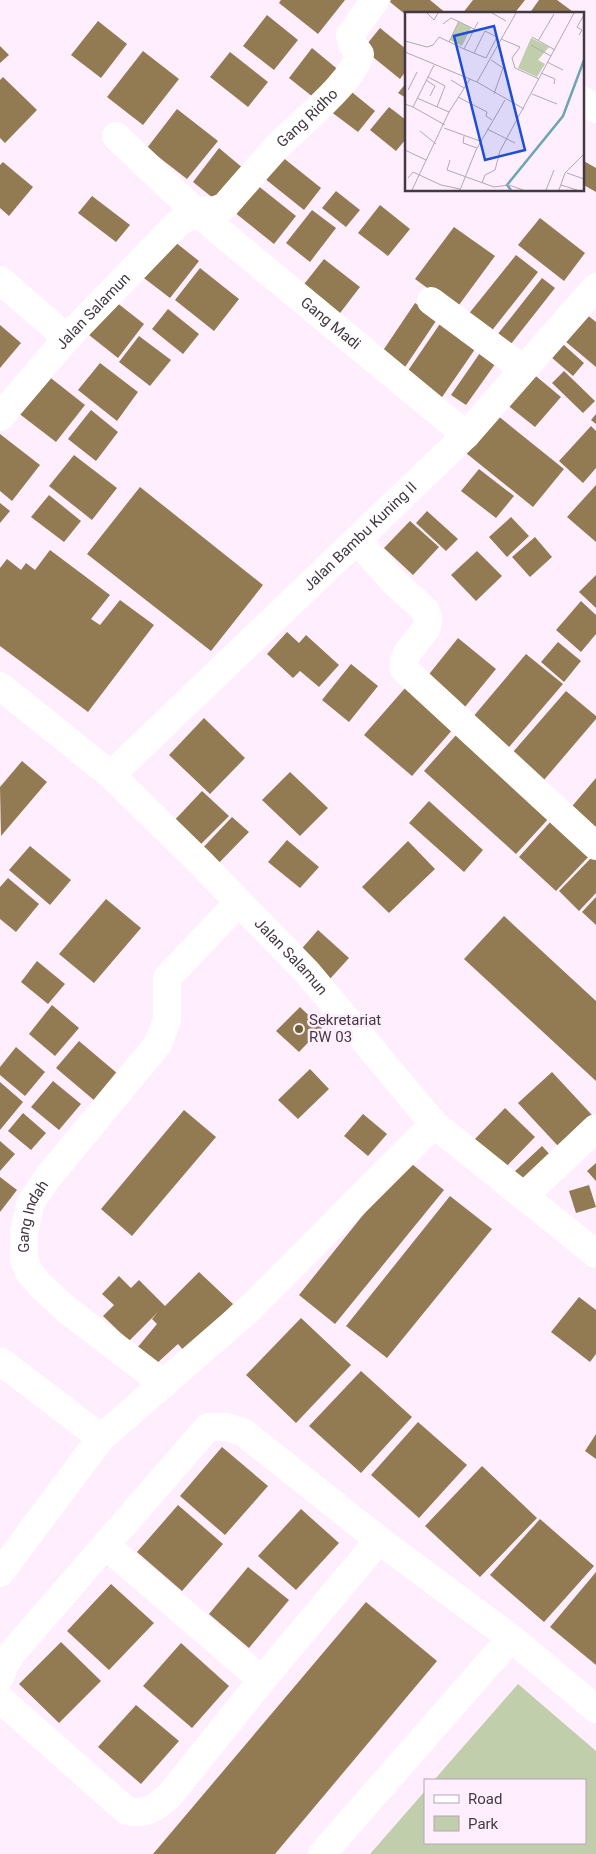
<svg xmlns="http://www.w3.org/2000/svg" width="596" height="1854" viewBox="0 0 596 1854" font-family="Roboto,sans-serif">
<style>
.green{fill:#c0ceac}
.building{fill:#927a52}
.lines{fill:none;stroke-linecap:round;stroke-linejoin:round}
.street{stroke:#fff;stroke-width:28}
.poi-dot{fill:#70612f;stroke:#ffeffe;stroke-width:2}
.labels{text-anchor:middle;stroke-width:5;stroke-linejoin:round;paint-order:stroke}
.street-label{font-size:15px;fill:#433943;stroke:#ffeffe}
.poi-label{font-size:15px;fill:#433943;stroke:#ffeffe;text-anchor:start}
.inset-river{fill:none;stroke:#6da5b5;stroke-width:2.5}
.inset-road{fill:none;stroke:#b4a6b3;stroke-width:1}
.view{fill:#1d4ed8;fill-opacity:0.15;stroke:#1d4ed8;stroke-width:2.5}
.inset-edge{fill:none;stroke:#433943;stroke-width:2.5}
</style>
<rect width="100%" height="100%" fill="#ffeffe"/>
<path class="green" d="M518,1684l78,67v103h-226l55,-63v52h160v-63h-151z"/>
<g class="building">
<path d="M281,0h64l-27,34 -39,-31z"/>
<path d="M391,0h39l17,14 -41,1 -16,-13z"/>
<path d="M473,0h52l-11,14h-52z"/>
<path d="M539,0h18l19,14h-47z"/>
<path d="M267,15l31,25 -24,30 -31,-24z"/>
<path d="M98,21l29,23 -26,34 -30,-23z"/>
<path d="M380,28l26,21v22l-6,8 -37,-30z"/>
<path d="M0,46l9,9 -9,8z"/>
<path d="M312,48l29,24 -23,29 -29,-23z"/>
<path d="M143,51l36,28 -36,46 -36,-28z"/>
<path d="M230,52l38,30 -20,25 -38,-30z"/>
<path d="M3,77l34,33 -32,33 -5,-5v-58z"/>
<path d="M406,83v15l-8,-5z"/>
<path d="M348,89l27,22 -17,21 -28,-21z"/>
<path d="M389,107l17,13v19l-10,12 -26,-21z"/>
<path d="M177,109l41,32 -31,38 -40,-31z"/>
<path d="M219,148l25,21 -26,33 -25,-20z"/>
<path d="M276,152l45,36 -17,22 -45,-36z"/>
<path d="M582,160l14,8v24l-14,-8z"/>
<path d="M3,162l30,25 -24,29 -9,-8v-43z"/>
<path d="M251,180l45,36 -22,28 -45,-36z"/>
<path d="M336,191l24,19 -14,17 -24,-19z"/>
<path d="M92,196l38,29 -14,17 -38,-29z"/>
<path d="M380,205l30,24 -22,27 -30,-23z"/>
<path d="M312,210l24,18 -26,34 -24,-19z"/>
<path d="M540,218l45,35 -21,28 -46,-36z"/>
<path d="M454,227l41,29 -39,53 -41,-30z"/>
<path d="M170,238l29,23 -29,37 -30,-23z"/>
<path d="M516,255l22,17 -48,61 -23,-17z"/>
<path d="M324,259l36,28 -23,30 -36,-29z"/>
<path d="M200,268l39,31 -25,32 -39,-31z"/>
<path d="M542,278l13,10 -52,66 -13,-10z"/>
<path d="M111,298l33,26 -26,34 -34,-27z"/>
<path d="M415,303l23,15 -35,52 -23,-15z"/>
<path d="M168,309l31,25 -16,20 -31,-25z"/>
<path d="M581,310l15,12v45l-37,-31z"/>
<path d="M446,315l36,24 -44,64 -35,-25z"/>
<path d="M0,325l21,18 -21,25z"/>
<path d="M139,336l32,24 -21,26 -31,-24z"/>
<path d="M555,337l29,26 -11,13 -30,-26z"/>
<path d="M482,350l16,10 -32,45 -15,-10z"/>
<path d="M100,363l38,29 -21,29 -39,-31z"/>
<path d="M564,371l31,30 -12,12 -31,-30z"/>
<path d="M531,372l30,25 -26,30 -30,-24z"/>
<path d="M47,375l38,30 -29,37 -39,-30z"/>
<path d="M91,410l27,22 -22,29 -28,-22z"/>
<path d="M492,411l72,58 -31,38 -72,-58z"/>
<path d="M596,414v10l-5,-4z"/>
<path d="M591,426l5,5v37l-13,15 -24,-22z"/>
<path d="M0,434l40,31 -28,36 -12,-10z"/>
<path d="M74,455l43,33 -25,32 -43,-34z"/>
<path d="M479,469l35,27 -18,22 -35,-27z"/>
<path d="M596,485v57l-29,-25z"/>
<path d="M140,487l123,98 -52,66 -124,-97z"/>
<path d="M49,495l32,26 -17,21 -33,-25z"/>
<path d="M0,503l10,8 -10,12z"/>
<path d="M427,511l31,28 -12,12 -30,-28z"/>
<path d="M511,517l18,19 -22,21 -18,-20z"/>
<path d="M410,521l29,26 -26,28 -29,-27z"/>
<path d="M535,537l17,20 -22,20 -18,-20z"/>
<path d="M50,550l60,45 -19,24 9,6 20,-25 34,25 -66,87 -88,-66v-78l7,-9 14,11 5,-7 9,7z"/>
<path d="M477,551l25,25 -26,25 -25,-26z"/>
<path d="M596,575v33l-17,-16z"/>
<path d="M581,601l15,14v19l-15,18 -25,-22z"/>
<path d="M287,632l12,11 7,-8 33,30 -20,22 -19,-16 -7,7 -26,-24z"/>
<path d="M458,638l38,31 -36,44 -38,-30z"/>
<path d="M558,642l23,19 -17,21 -23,-20z"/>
<path d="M526,654l37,30 -60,70 -36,-30z"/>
<path d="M351,664l27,22 -29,36 -27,-22z"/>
<path d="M406,687l48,41 -42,48 -48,-41z"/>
<path d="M566,691l30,25v3l-58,68 -32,-27z"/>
<path d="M204,718l41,40 -35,36 -41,-39z"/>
<path d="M457,734l93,83 -34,37 -92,-83z"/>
<path d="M22,761l25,21 -46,54 -1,-49z"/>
<path d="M290,772l38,36 -28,28 -38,-36z"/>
<path d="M596,778v48l-4,5 -24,-20z"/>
<path d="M202,791l27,25 -33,33 -26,-24z"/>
<path d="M429,801l54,49 -19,22 -55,-49z"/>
<path d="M232,817l17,15 -36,37 -16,-15z"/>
<path d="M552,820l38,35 -34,36 -37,-34z"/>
<path d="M287,840l32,27 -19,21 -32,-26z"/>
<path d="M408,841l27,28 -46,44 -27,-26z"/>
<path d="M30,846l41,34 -21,25 -41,-35z"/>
<path d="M593,856l3,2v35l-17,18 -20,-20z"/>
<path d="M8,878l31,26 -23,28 -16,-13v-32z"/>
<path d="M596,897v28l-14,-13z"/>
<path d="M106,899l35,29 -47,55 -35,-29z"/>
<path d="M504,916l92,85v80l-132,-122z"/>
<path d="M318,930l31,28 -20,22 -31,-27z"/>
<path d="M37,961l28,23 -17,20 -27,-22z"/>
<path d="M52,1005l27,23 -24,28 -26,-22z"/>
<path d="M300,1007l22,21 -23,24 -23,-21z"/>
<path d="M79,1041l39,33 -23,27 -39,-33z"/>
<path d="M16,1047l29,25 -20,24 -25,-21v-8z"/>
<path d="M310,1069l19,20 -31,30 -20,-19z"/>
<path d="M552,1072l40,43 -34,31 -40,-43z"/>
<path d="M53,1081l28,23 -22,26 -28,-23z"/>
<path d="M0,1082l23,20 -23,28z"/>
<path d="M505,1108l30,29 -31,32 -31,-28z"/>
<path d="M184,1110l32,27 -84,99 -31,-27z"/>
<path d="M23,1113l23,20 -15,17 -23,-19z"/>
<path d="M363,1114l24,20 -19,22 -24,-20z"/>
<path d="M0,1141l15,13 -15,17z"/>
<path d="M542,1146l12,13 -28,27 -13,-13z"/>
<path d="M407,1160l37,30 -109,134 -36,-29z"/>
<path d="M596,1163v18l-9,-10z"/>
<path d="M0,1177l17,13 -17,22z"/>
<path d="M589,1185l7,22 -20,6 -7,-22z"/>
<path d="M450,1196l42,33 -105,129 -41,-32z"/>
<path d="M199,1272l34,32 -48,48 -7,-8 -22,20 -19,-16 20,-24 -5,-5 6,-7 -29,29 -26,-25 11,-11 -12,-11 17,-18 12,12 8,-8 26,26z"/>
<path d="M579,1297l17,13v44l-6,8 -39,-30z"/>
<path d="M301,1318l50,47 -55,58 -50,-48z"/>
<path d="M361,1371l51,46 -51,56 -52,-47z"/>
<path d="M418,1422l49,43 -48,53 -48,-43z"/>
<path d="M596,1434v25l-11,-8z"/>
<path d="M222,1447l46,39 -43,49 -45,-39z"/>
<path d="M482,1466l55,52 -57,59 -55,-51z"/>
<path d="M178,1505l45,39 -41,47 -45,-39z"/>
<path d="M301,1509l38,34 -43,47 -38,-34z"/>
<path d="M540,1519l54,47 -50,56 -54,-47z"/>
<path d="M248,1567l41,33 -40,48 -40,-34z"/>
<path d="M596,1572v93l-46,-38z"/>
<path d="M111,1584l43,39 -45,47 -42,-39z"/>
<path d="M366,1602l71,59 -162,193h-122z"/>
<path d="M61,1642l40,39 -42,42 -40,-39z"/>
<path d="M181,1643l48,43 -37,42 -49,-42z"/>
<path d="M136,1705l43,36 -38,43 -43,-37z"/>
</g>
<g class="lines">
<g class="street">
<path d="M582,100l14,9"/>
<path id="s1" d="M116,136l80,76 270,223"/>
<path d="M0,280l67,58"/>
<path d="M431,301l92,68"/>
<path id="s2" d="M0,417l67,-79 110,-114 19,-12 20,-2 9,-4c17,-20 34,-39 51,-58 22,-23 77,-66 84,-94l-8,-10 -2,-9 25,-35"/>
<path d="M357,540l37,42 31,28 3,7 -1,11 -20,25 -3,8v8l192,177"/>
<path id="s3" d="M0,686l111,89 90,88 106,109 127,152 162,130"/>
<path id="s4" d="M111,775l355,-340 130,-148"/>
<path d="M524,1196l72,-68"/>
<path d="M0,1361l101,77"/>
<path id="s5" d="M164,1384l-97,-74 -28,-26 -10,-12 -5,-13v-27l7,-30 17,-25 110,-133 9,-24v-42l72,-76"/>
<path d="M105,1545l157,135"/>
<path d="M0,1573l101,-135 145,-126 188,-188"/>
<path d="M0,1677l3,-9 9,-15 196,-226h18l17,5 136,108 132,98 85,71"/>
<path d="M0,1699l127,112c21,4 28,-3 43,-16l92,-115 117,-140"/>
<path d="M322,1854l189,-216"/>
</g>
</g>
<circle class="poi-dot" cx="299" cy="1029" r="5"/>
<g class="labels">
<g class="street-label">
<text dy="5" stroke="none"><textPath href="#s2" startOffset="435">Gang Ridho</textPath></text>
<text dy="5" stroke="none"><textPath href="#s2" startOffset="141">Jalan Salamun</textPath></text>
<text dy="5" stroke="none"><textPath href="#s1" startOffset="285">Gang Madi</textPath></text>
<text dy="5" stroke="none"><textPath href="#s4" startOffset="345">Jalan Bambu Kuning II</textPath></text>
<text dy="5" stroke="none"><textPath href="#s3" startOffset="398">Jalan Salamun</textPath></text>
<text dy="5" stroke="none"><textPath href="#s5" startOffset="234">Gang Indah</textPath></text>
</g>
<g class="poi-label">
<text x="309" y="1025">Sekretariat<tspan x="309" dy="17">RW 03</tspan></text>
</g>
</g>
<g transform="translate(405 12)">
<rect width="179" height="179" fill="#ffeffe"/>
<path d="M54,10l12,6 -9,18 -12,-6zM126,26l18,9 -11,13 7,4 -8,13 -19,-9z" fill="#c0ceac"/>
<path class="inset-river" d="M106,178l-4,-5 56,-69 21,-56"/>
<path class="inset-road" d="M22,1l7,7 4,-7M87,1l14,8M38,12l8,-6 23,11M174,23l3,-5 -5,-3 7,-12M127,25l23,13M96,27l19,8 -8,11 3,10 24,11M0,29l22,6 6,-2 6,-8 25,12 22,9 11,-21 -12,-6 -11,22M133,29l16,-27M44,30l10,-21M126,33l20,11M59,37l14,-27M0,40l72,30 47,27M86,48l12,8 -9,26M142,50l16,8M136,61l14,6 -1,5M23,65l17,9 -8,21M21,68l9,6 -5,10M46,68l13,8M72,70l39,-69M3,78l9,-18M127,82l25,10M53,85l29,15 -1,4 6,4M12,86l32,14M0,92l8,3 21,-42M8,95l32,18M39,116l36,13M82,117l28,14M15,119l16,13M59,124l-1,7 14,5M0,138l21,10M45,148l-3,10 47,17 15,-2 14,5M162,161l17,6M3,166l5,-6 28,13 19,4M77,171l3,-8 10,-5 5,-19 74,-138M156,173l16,5M7,178l37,-78 21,-33M55,178l16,-40 29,-50M141,178l8,-20M154,178l6,-17 19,-19"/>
<path class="view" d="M89,14l31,124 -40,10 -31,-124z"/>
<rect width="179" height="179" class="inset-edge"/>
</g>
<rect x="424" y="1779" width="162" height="65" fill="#ffeffe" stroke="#b4a6b3"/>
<rect x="434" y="1795" width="25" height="8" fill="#ffffff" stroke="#b4a6b3"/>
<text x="468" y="1804" font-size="15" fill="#433943">Road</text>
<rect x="434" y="1816" width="25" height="15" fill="#c0ceac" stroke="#b4a6b3"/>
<text x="468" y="1829" font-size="15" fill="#433943">Park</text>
</svg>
